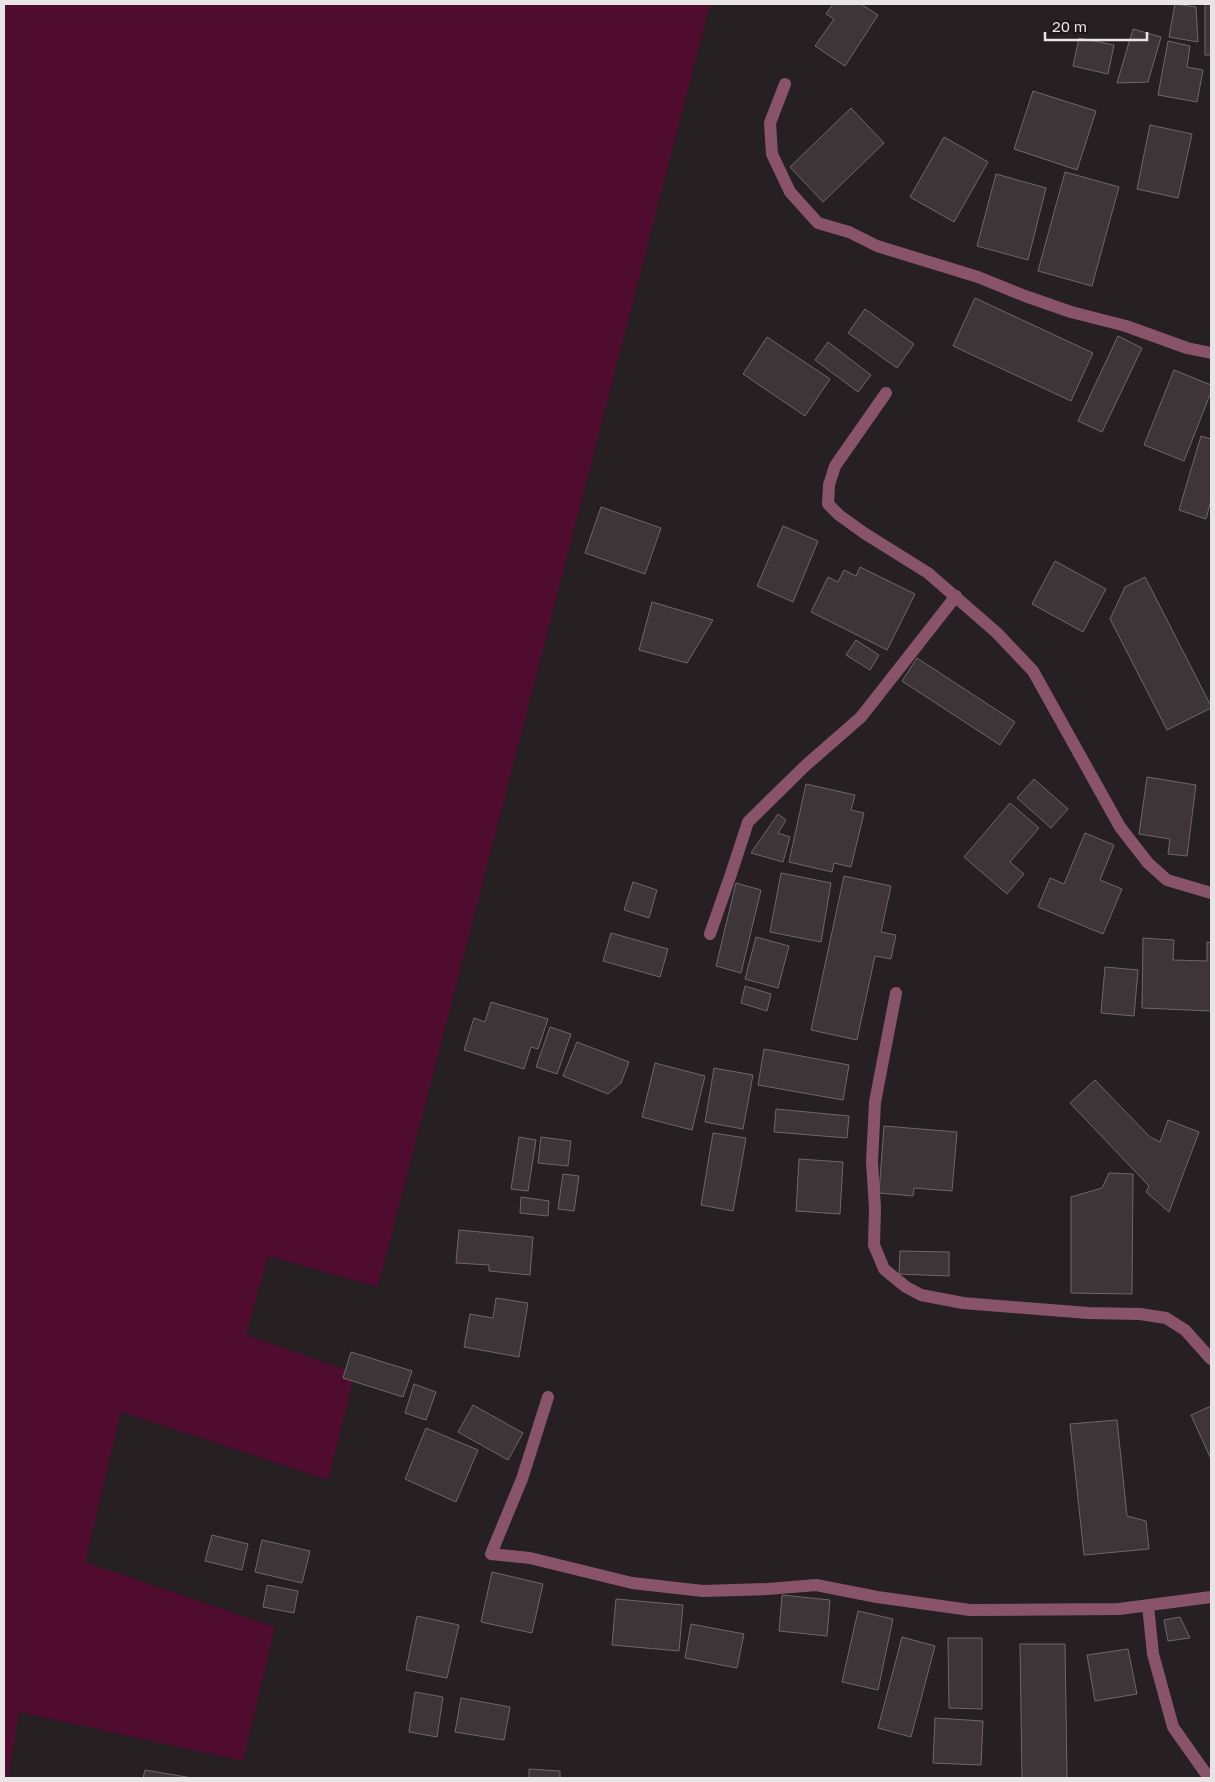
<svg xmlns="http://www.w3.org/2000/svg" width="1215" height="1782" viewBox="0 0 1215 1782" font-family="'Golos Text',sans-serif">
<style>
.green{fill:#500c2f}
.building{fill:#3d3538;stroke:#6f6669}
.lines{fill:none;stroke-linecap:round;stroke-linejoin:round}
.minor{stroke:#89546a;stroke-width:12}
</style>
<rect width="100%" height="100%" fill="#272022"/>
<path class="green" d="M4,4h706l-332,1283 -110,-31 -22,79 109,38 -27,107 -207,-68 -36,150 190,65 -32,134 -224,-49 -11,66h-4z"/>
<g class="building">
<path d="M833,4h28l17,11 -33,51 -30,-20 19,-27 -8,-5z"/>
<path d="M1175,4l21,3 2,35 -29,-5z"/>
<rect x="1205" y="4" width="6" height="51"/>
<path d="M1133,29l28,8 -13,45 -31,1z"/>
<path d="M1079,38l35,7 -6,29 -35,-8z"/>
<path d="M1168,41l22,5 -3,21 16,3 -6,32 -39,-7z"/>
<path d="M1033,91l63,20 -19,59 -63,-21z"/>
<path d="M851,108l33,35 -61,59 -33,-35z"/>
<path d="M1150,125l42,9 -14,64 -41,-9z"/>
<path d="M944,137l44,25 -34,60 -44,-25z"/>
<path d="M1065,172l54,15 -27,99 -54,-15z"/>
<path d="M996,174l50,14 -18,72 -51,-14z"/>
<path d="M975,298l118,55 -22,48 -118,-55z"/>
<path d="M865,309l49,35 -17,24 -49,-35z"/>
<path d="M1118,336l24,12 -40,84 -24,-11z"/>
<path d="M767,337l63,42 -25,37 -62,-42z"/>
<path d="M828,342l43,33 -13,17 -43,-32z"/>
<path d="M1174,370l37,15v7l-27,69 -40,-16z"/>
<path d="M1201,436l10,3v61l-5,19 -27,-9z"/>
<path d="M601,507l60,21 -16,46 -60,-21z"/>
<path d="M783,526l35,15 -25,61 -36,-16z"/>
<path d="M1055,561l51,28 -23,43 -51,-28z"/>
<path d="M860,567l55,27 -28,56 -76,-38 17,-35 10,5 6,-12 12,6z"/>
<path d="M1145,577l66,129v2l-44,22 -57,-111 15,-32z"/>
<path d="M652,602l61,18 -26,43 -48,-13z"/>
<path d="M856,640l23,15 -9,15 -24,-15z"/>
<path d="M917,658l98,64 -15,23 -98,-64z"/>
<path d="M1147,777l49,8 -9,71 -19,-2 2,-15 -31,-5z"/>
<path d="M1034,779l34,30 -17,19 -34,-30z"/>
<path d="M806,784l49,11 -4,15 13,3 -13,54 -17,-4 -2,9 -43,-10z"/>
<path d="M1010,803l29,25 -29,34 14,12 -17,20 -43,-37z"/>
<path d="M778,814l8,6 -8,13 12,4 -7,25 -32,-9z"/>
<path d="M1085,833l29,12 -14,35 22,9 -19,45 -65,-27 12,-29 14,6z"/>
<path d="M781,873l50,10 -10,59 -51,-10z"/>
<path d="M844,876l47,10 -10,46 15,3 -5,24 -16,-3 -18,84 -46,-10z"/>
<path d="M633,882l24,8 -8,28 -25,-8z"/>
<path d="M736,883l25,7 -20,83 -25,-7z"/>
<path d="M611,933l57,16 -8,28 -57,-16z"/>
<path d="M756,937l33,9 -11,42 -33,-9z"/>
<path d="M1143,938l31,2 -1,20 34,1v-19l4,1v68l-69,-3z"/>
<path d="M1105,967l33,3 -4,46 -33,-3z"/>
<path d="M745,986l26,8 -4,17 -26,-8z"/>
<path d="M491,1002l57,17 -10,30 -7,-2 -7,22 -60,-19 10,-32 11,4z"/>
<path d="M550,1027l21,7 -14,40 -21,-7z"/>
<path d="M577,1042l52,20 -8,21 -13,11 -45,-18z"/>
<path d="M764,1049l85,16 -6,35 -85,-15z"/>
<path d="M655,1063l50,13 -13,54 -50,-13z"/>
<path d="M714,1068l39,7 -10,54 -38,-7z"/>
<path d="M1095,1080l55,57 10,5 8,-22 31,12 -30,80 -23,-20 3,-6 -79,-83z"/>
<path d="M776,1109l73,7 -2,22 -73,-6z"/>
<path d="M884,1126l73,6 -5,59 -38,-3 -1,8 -34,-3z"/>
<path d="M713,1133l33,5 -13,73 -32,-6z"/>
<path d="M519,1137l17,3 -8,51 -17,-2z"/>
<path d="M541,1137l30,4 -3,25 -30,-3z"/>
<path d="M799,1159l44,3 -3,52 -44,-3z"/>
<path d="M1109,1173l24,1 -1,120 -61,-1v-96l31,-9z"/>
<path d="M563,1174l16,2 -5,35 -16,-2z"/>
<path d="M521,1197l28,4 -1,15 -28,-3z"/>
<path d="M459,1230l74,7 -3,38 -41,-4v-6l-33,-2z"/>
<path d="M900,1251l49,1v24l-50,-2z"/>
<path d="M496,1298l32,5 -9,54 -55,-10 6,-33 23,4z"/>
<path d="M351,1352l61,19 -9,26 -60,-19z"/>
<path d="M414,1384l22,8 -10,28 -21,-7z"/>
<path d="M473,1405l50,28 -15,27 -50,-28z"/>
<path d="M1211,1406v53l-20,-44z"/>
<path d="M1117,1420l10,96 19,5 3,28 -65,6 -14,-131z"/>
<path d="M426,1428l52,22 -22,52 -51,-23z"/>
<path d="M212,1535l36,9 -6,26 -37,-9z"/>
<path d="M262,1540l48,11 -8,32 -47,-11z"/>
<path d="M492,1572l51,12 -11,49 -51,-11z"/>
<path d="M267,1585l31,6 -4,22 -31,-6z"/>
<path d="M782,1595l48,5 -3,36 -48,-5z"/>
<path d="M616,1599l67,6 -4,46 -67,-6z"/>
<path d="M858,1611l35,8 -15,71 -36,-8z"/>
<path d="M417,1616l42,9 -12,53 -41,-8z"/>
<path d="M1180,1617l10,21 -22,3 -4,-21z"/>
<path d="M691,1624l53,10 -7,34 -52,-10z"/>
<path d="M902,1637l33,9 -24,91 -33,-9z"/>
<path d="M948,1638h34v71l-33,-1z"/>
<path d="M1020,1644h45l2,134h-45z"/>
<path d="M1128,1649l9,45 -42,7 -8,-46z"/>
<path d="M415,1692l28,5 -6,40 -28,-5z"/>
<path d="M461,1698l49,9 -6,33 -49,-8z"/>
<path d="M935,1718l48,3 -2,44 -48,-2z"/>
<path d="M529,1769l31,2v7h-31z"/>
<path d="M145,1770l47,8h-49z"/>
</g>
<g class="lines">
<g class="minor">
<path d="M785,84l-15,39 2,31 18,38 28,31 31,9 28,14 101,31 47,19 46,16 55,14 61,22 24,5"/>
<path d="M886,393l-51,73 -6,19 -1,19 11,11 25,18 64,40 69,60 36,38 87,156 28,36 19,17 44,13"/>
<path d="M710,934l21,-60 17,-52 57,-56 56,-49 95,-121"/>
<path d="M896,993l-21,109 -3,60 3,46 -1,37 10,24 22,18 15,8 42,8 125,10 52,1 26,4 19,12 26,29"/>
<path d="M548,1397l-26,82 -31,75 39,4 102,25 71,8 65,-2 48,-4 61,12 93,13 149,-1 92,-12"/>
<path d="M1148,1606l5,48 20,73 36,51"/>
</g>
</g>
<rect width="1215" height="1782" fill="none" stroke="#e9e4e6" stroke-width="10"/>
<path d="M1045 32v8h102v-8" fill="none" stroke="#e9e4e6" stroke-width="2.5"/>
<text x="1052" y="32" font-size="15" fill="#e9e4e6" stroke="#1e1619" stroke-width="4" paint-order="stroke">20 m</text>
</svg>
